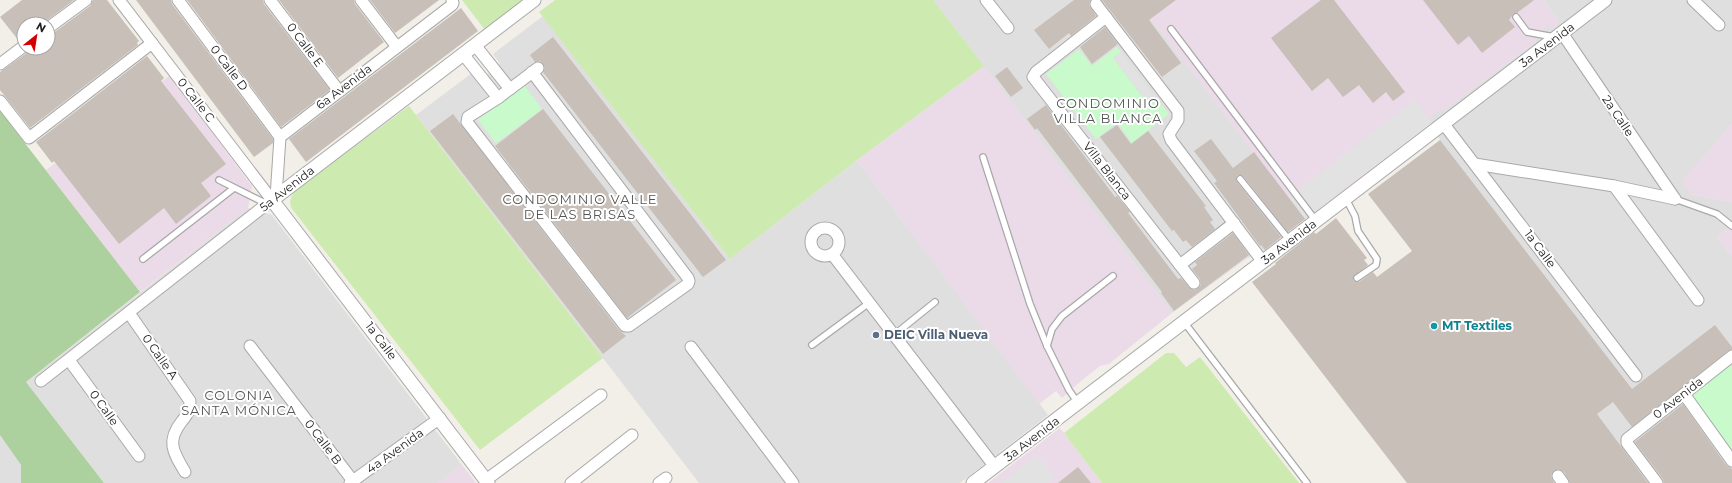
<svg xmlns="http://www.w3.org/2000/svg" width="1732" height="483" viewBox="0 0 1732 483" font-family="Montserrat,sans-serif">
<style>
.residential{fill:#e0dfdf}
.industrial{fill:#ebdbe8}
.grass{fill:#cdebb0}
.forest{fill:#add19e}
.park{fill:#c8facc}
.parking{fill:#e2e2e2}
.building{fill:#c7bfb8}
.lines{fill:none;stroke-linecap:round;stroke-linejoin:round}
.service-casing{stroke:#a9a9a9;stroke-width:8}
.minor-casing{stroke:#a9a9a9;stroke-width:13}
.tertiary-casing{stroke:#a9a9a9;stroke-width:15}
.service{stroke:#fff;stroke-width:5.5}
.minor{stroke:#fff;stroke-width:11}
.tertiary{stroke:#fff;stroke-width:13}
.culture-dot{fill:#0f9aa8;stroke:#fff;stroke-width:1.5}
.service-dot{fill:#5c6f8a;stroke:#fff;stroke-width:1.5}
.labels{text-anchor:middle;stroke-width:4;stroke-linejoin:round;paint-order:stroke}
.street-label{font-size:12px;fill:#222;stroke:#fff}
.culture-label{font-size:12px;font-weight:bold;fill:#0d838f;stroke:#fff;text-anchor:start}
.service-label{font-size:12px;font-weight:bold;fill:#4e5e75;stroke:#fff;text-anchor:start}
.neighbourhood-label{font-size:13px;letter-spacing:1px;fill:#555;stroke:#fff}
</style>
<rect width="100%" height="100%" fill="#f2efe9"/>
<g class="residential">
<path d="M933,0h204l117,152 -40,31 51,67 -19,9 -74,54z"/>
<path d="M1543,0h189v124l-49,57 8,13 41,8v22l-15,13 15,19v227h-226l124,-95 -190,-248 -12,-23 10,-7h6l90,-67 10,-15 14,-8z"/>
<path d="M543,16l187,243 127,-99 191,255 -88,68h-261l-283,-368 56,-42 7,8 21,-17 -7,-10z"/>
<path d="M248,208l24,7 190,250 -24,18h-334l-78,-101z"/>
<path d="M0,435l21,30v18h-21z"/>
</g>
<g class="industrial">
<path d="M1137,0h406l15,20 -1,6 -2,2h-11l-10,15 -90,67h-6l-9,7 3,5 -167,128 -51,-67 39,-31z"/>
<path d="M984,66l188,247 -63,51 -9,2 -19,15 -19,17 -6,-7 -17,13 -182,-244z"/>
<path d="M169,76l83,110 -4,22 -108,84 -94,-122z"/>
<path d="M1732,124v78l-41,-8 -9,-13z"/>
<path d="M1732,224v32l-15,-19z"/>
<path d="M1060,428l42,55h-114z"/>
<path d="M462,465l14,18h-38z"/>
</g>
<g class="grass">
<path d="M462,0h62l-39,30z"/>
<path d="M555,0h378l51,66 -127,94 -127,99 -191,-247z"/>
<path d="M409,106l194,252 -123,92 -188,-241c-4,-8 -1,-13 5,-20z"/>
<path d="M1166,353h8l12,14 14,-10 99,126h-197l-38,-50z"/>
</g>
<path class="forest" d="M0,111l140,181 -114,90 78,101h-83v-18l-21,-30z"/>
<g class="park">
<path d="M1117,47l4,5 -8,6 36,47 8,-6 12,15 -37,29 -15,-20 -21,16 -50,-65 33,-25 13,17z"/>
<path d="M524,85l18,24 -46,34 -18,-23z"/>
<path d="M1732,356v105l-48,-67z"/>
</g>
<g class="parking">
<path d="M1121,52l36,47 -7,6 -37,-47z"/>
<path d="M1415,100l17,22 -128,97 -16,-21z"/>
<path d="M1037,455l18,23 -6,5h-48z"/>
</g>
<g class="building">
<path d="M22,0h52l-32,24h-18v15l-5,2 -19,-24z"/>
<path d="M93,0h14l32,41 -2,2 1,2 -108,83 -30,-38v-18l28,-20 3,-4h17v-13l4,-1 38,-28z"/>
<path d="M136,0h35l1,4 101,135v4l-19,14z"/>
<path d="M187,0h76l1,4 66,86 -49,37z"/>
<path d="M279,0h75l1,4 29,38 -46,36z"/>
<path d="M370,0h69l-44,33z"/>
<path d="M1074,0h16l-1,5 7,11 -25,20 -2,-3 -20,16 -15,-19z"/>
<path d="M1102,0h74l-27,20 32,43 -19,14z"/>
<path d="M1321,0h13l71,92 -12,9 -7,-9 -13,11 -14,-18 -16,12 -15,-19 -16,13 -41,-53z"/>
<path d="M1423,0h111l-17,13 -4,1 -4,6 6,7 -33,26 -13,-17 -11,9z"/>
<path d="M461,8l17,23 -172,131 -17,-23z"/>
<path d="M1105,27l13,17 -26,20 -12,-17z"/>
<path d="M553,37l173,223 -23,17 -160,-205 2,-4 -2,-4 -3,-3 -5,1 -5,-7z"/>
<path d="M147,56l17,22 -3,3 65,83 -25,19 10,13 -35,28 -12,-16 -45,36 -65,-83 -2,2 -16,-21z"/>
<path d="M1007,67l16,21 -12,9 -16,-21z"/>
<path d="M1046,105l69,92 2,-1 13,16 -2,1 50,66 3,-1 10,11 4,1 6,-5 -1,-6 -8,-10 5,-4 -2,-3 38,-29 16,22 -75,56 -13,-18 1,-1 -125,-164 -2,2 -8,-11z"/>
<path d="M543,109l133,171 -49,38 -132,-172z"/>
<path d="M453,114l166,216 7,6 -23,18 -173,-223z"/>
<path d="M1117,125l14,19 17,-13 58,75 -2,1 9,13 -3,2 5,7 -23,18 -6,-7 -3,2 -9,-12 -2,1 -72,-94z"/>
<path d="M1211,139l22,29 21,-16 51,67 -17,13 -45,-56 -5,-1 -2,3 1,4 44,55 -16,13 -4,-5 -1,1 -46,-63 3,-2 -23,-30z"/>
<path d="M1440,140l192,249 83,-64 17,22v2l-4,2 -96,76 -19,-25 -16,12 51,69h-78l-6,-11 -6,-3 -6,4 -1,4 3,6h-147l-155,-201 24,-18 -1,-1 39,-31 2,2 20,-16 31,40 -3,2 4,5 -15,12v3l3,2h3l14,-10 4,5 35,-26 -44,-57z"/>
<path d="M1683,404l43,61 6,4v14h-68l-1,-4 -28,-37z"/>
<path d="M1078,467l13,16h-33z"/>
</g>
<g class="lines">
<g class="service-casing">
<g id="service">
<path d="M1516,17l11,15 27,5"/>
<path d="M1171,29l145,192"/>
<path d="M983,157l47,147 17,42 22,44 9,13"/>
<path d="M1240,179l50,62"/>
<path d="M219,180l48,24"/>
<path d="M1346,199l9,17 3,15 19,28 -1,6 -19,13"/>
<path d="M1675,199l42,15 15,12"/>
<path d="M143,259l91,-71"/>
<path d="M1184,322l123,161"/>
<path d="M894,335l41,-33"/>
<path d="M812,345l57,-42"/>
<path d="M1047,346l5,-17 10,-13 51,-40"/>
</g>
</g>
<g class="minor-casing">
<g id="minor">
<path d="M178,0l102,137"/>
<path d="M270,0l69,91"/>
<path d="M361,0l36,47"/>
<path d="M986,0l22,28"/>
<path d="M1693,0l26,25"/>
<path d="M1096,4l82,107v9l-9,14 2,6 92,122"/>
<path d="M1106,17l-70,55 -3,5 161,206"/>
<path d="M48,28l38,-28"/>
<path d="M1562,33l113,166"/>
<path d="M475,45l35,44"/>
<path d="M463,54l35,44"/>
<path d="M0,64l24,-18"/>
<path d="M532,72l156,206 1,3 -1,3 -59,42h-4l-158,-204 1,-5 30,-19 40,-30"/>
<path d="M0,101l29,37 123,-95"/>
<path d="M1443,123l193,253"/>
<path d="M1475,164l139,22 61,13"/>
<path d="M1614,186l84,114"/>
<path d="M276,197l4,-60 172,-132 1,-2 -1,-3"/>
<circle cx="825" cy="242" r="14"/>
<path d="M832,254l163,213"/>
<path d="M1180,265l54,-42"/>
<path d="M129,313l61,88c0,9 -2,13 -8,20 -16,20 -9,31 3,51"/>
<path d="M250,346l103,135"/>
<path d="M691,347l102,136"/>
<path d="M69,360l70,96"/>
<path d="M41,381l231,-181 -153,-200"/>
<path d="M1684,394l48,67"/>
<path d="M1558,476l5,7"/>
<path d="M486,480l115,-85"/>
<path d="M350,483l90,-65"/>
<path d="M571,483l61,-48"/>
<path d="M659,483l7,-5"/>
<path d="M1657,483l-30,-40v-4l105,-83"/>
</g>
</g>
<g class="tertiary-casing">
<g id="tertiary">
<path d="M488,483l-216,-283 262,-200"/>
<path d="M973,483l632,-483"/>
</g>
</g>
<use href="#service" class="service"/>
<use href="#minor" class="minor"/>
<use href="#tertiary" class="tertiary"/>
</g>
<circle class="culture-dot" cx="1434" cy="326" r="4"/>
<circle class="service-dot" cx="876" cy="335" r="4"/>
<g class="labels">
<g class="street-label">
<text transform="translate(305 45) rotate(53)" y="4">0 Calle E</text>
<text transform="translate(1547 45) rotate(-37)" y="4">3a Avenida</text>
<text transform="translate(229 68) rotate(53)" y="4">0 Calle D</text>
<text transform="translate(344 87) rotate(-37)" y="4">6a Avenida</text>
<text transform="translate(196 100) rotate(52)" y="4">0 Calle C</text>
<text transform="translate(1618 116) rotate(56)" y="4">2a Calle</text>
<text transform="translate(1107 171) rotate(52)" y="4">Villa Blanca</text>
<text transform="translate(287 189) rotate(-38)" y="4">5a Avenida</text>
<text transform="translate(1289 242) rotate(-37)" y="4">3a Avenida</text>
<text transform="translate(1540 249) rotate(53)" y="4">1a Calle</text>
<text transform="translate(381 341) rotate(53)" y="4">1a Calle</text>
<text transform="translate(160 357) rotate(55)" y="4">0 Calle A</text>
<text transform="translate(1678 398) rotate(-38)" y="4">0 Avenida</text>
<text transform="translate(104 408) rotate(54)" y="4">0 Calle</text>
<text transform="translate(1032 439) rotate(-37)" y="4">3a Avenida</text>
<text transform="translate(323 442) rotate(53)" y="4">0 Calle B</text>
<text transform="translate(395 451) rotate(-36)" y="4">4a Avenida</text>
</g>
<g class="culture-label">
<text x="1442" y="330">MT Textiles</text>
</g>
<g class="service-label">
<text x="884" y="339">DEIC Villa Nueva</text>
</g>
<g class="neighbourhood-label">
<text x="1108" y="108">CONDOMINIO<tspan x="1108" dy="15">VILLA BLANCA</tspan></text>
<text x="580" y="204">CONDOMINIO VALLE<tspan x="580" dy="15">DE LAS BRISAS</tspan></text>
<text x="239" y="400">COLONIA<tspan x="239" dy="15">SANTA MÓNICA</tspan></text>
</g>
</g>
<g transform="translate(36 36) rotate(30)"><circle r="19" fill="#ffffff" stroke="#a7a7a7"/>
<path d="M0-3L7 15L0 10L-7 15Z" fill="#d40000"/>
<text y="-6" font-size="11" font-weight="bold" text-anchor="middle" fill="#222222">N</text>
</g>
</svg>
